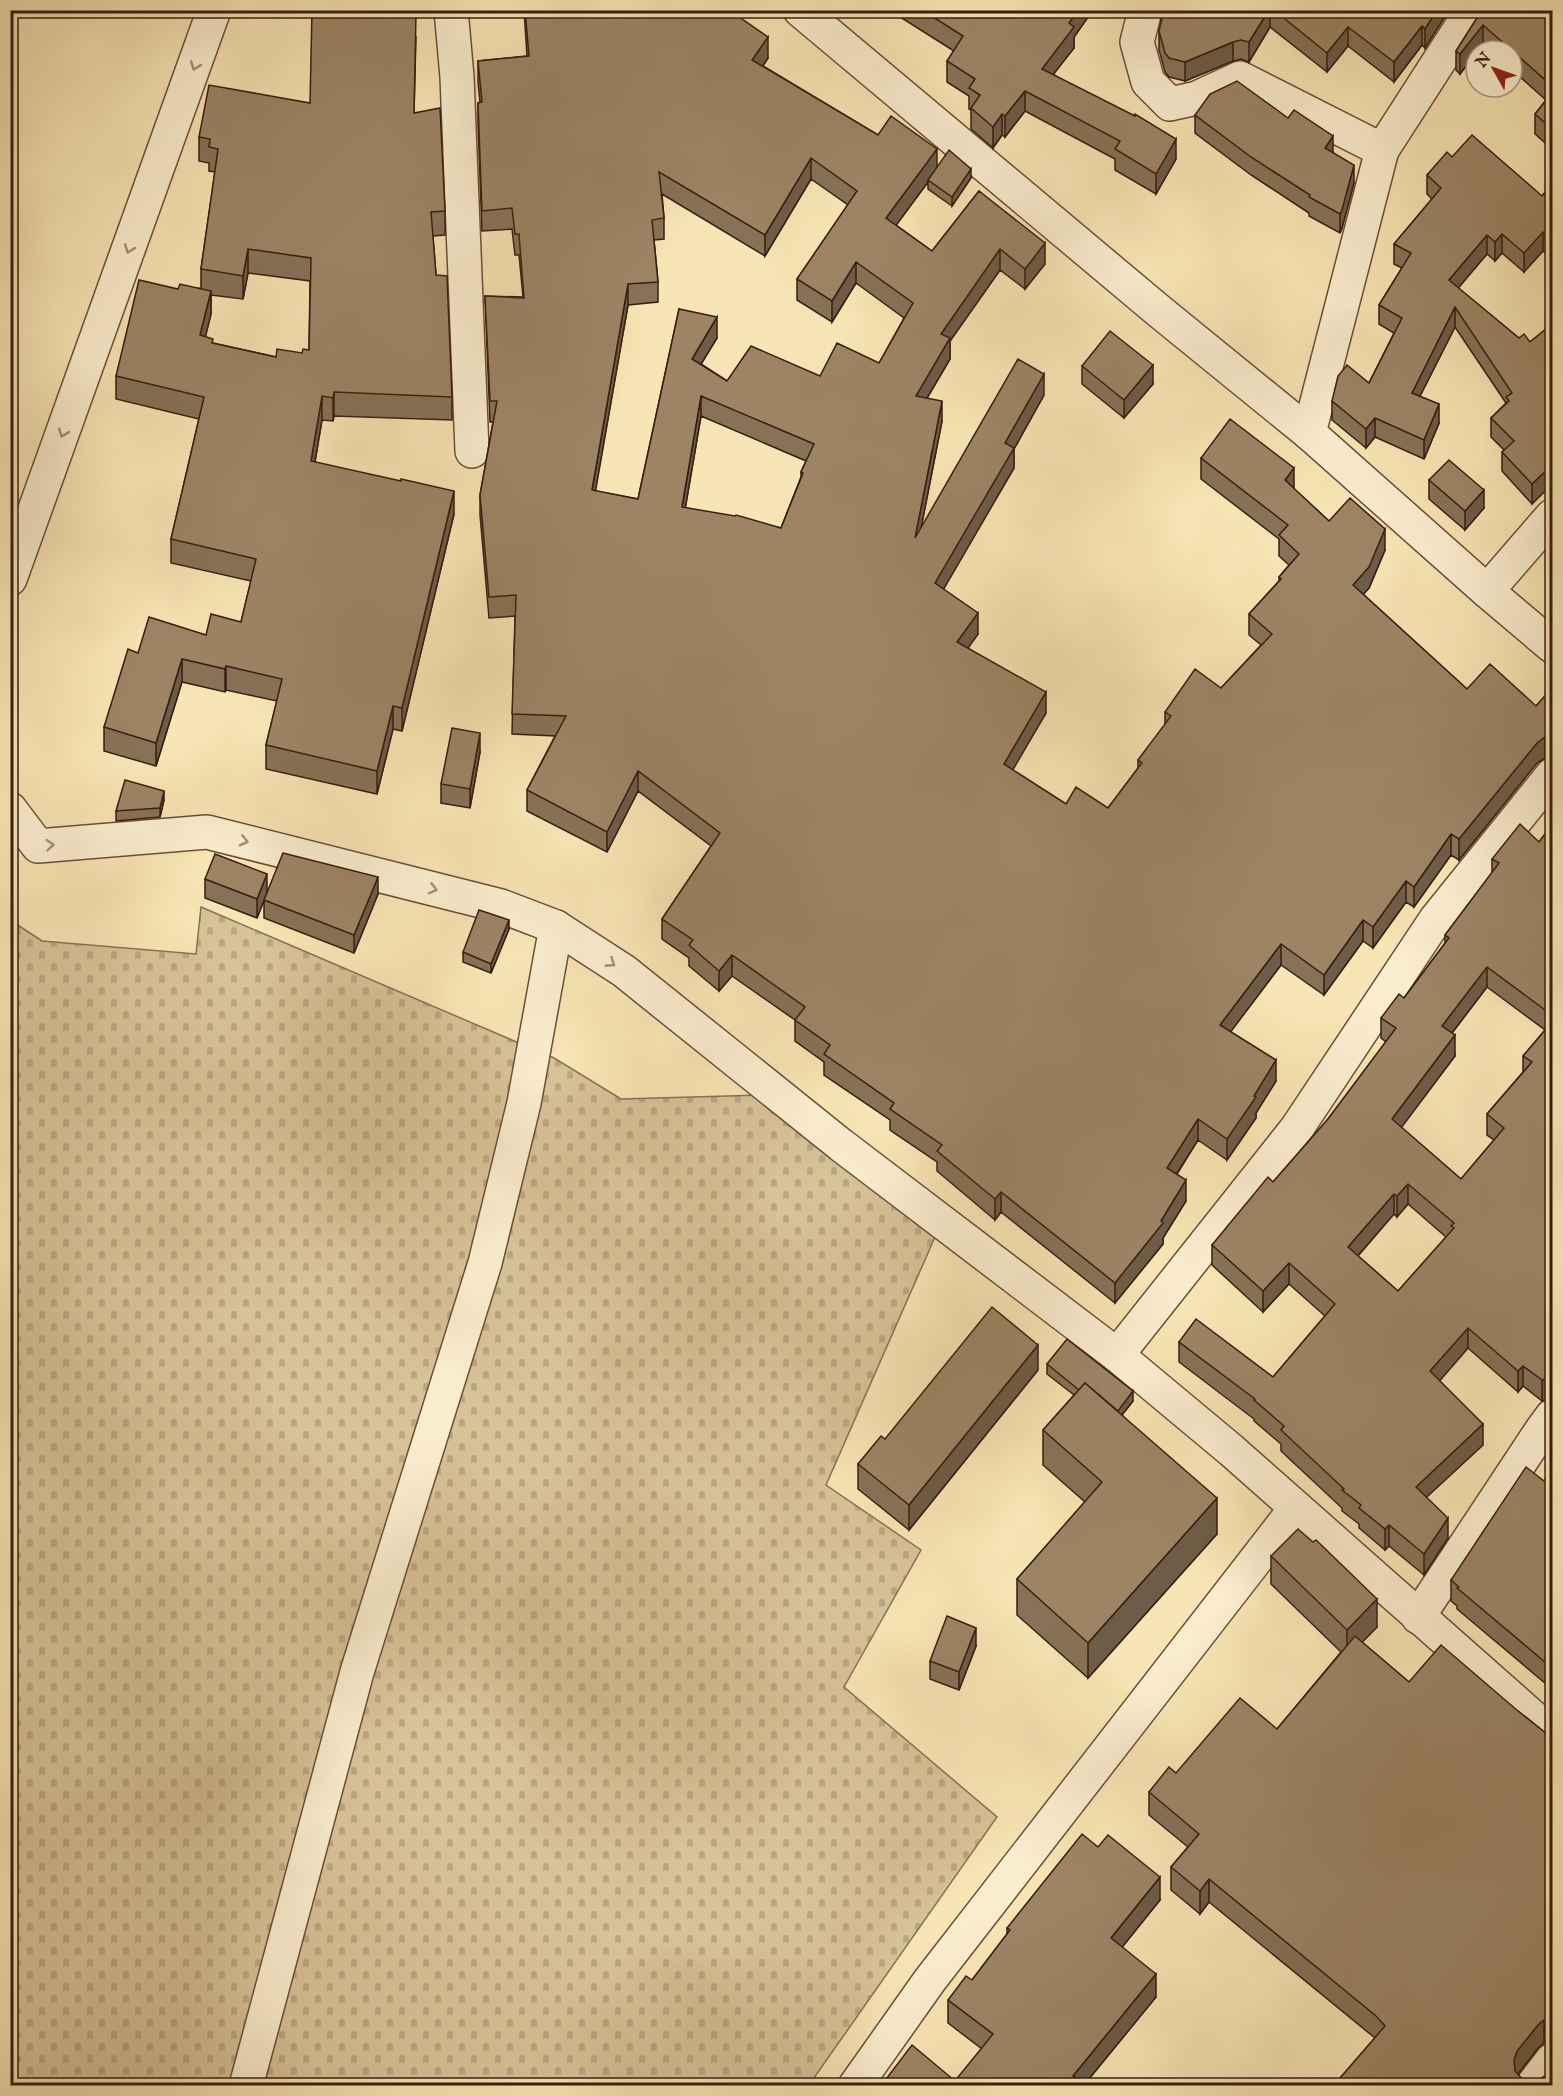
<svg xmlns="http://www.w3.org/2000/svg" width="1563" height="2096" viewBox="0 0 1563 2096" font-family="'IM FELL English',serif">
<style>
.cemetery{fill:url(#cemetery-stones);stroke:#887054;stroke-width:1.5}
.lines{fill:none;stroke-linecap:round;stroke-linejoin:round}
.street-casing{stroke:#694f38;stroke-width:36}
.street{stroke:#faedce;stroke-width:33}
.wall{fill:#867257;stroke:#391d0f;stroke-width:1.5;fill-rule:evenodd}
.shaded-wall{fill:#6d5c47;stroke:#391d0f;stroke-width:1.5}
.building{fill:#9c8465;stroke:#391d0f;stroke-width:1.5;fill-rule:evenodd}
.oneway{stroke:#a38f78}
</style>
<defs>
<pattern id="cemetery-stones" width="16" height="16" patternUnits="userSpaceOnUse" patternTransform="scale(1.5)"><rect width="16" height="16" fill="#d8c298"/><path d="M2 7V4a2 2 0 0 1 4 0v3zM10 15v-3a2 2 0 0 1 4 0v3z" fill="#baa682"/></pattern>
</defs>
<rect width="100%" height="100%" fill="#f8e4b4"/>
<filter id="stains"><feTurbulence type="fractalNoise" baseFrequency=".00333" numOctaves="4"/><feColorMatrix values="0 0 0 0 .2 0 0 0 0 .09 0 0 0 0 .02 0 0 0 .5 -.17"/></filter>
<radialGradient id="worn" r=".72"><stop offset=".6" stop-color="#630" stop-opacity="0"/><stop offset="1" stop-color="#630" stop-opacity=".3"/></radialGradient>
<path class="cemetery" d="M201,907l353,151 67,41 142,-4 172,142 -109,248 95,65 -77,137 153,130 -188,268h-798l-1,-1165 32,21 154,13z"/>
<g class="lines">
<g class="street-casing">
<g id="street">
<path d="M451,10l6,67 15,374"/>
<path d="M800,10l359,301 150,122 178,158 65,55"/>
<path d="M1145,10l-8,32 11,40 22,22 27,-6 43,-20 142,72"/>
<path d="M1309,433l73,-283 90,-140"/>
<path d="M10,579l204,-569"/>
<path d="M1487,591l65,-75"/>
<path d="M10,809l28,37 169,-14 294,74 55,21 68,44 217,174 276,210 114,95 321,284"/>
<path d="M1117,1355l180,-227 139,-209 116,-144"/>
<path d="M1418,1617l123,-186 11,-15"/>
<path d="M246,2086l111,-414 128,-409 39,-160 32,-176"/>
<path d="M855,2086l75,-106 366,-472"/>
<path d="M1532,2086l20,-26"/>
</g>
</g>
<use href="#street" class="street"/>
</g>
<g class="wall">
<path d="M346,10v3l70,24 -2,76 31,98v24l-12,1 3,39 16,122v23l-118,-4 -1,5 -11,-1 -7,42 139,52 -52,217 -9,-2 -16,65 -111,-25v-24l11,-44 -51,-11 -1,2 -43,-10 -26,84 -52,-15v-24l34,-74 68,-18 35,-13 10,-41 -80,-18v-24l28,-120 -83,-20v-23l62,-87 23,-1v-19l14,-97 -6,-1v-8l-10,-2v-24l111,-34zM248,273l62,8 -1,69 -7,3 -26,4 -63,-14 -8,-6 6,-23v-19l32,4z"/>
<path d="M524,10h210l-1,3 35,45 -5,8 115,69 59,32 34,11 -19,28 -24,-17v-7l-32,43 36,26 47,-60 66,73 -20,25 -25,-19 -50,71v18l-23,39 15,23 -21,107 123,-133 -30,54v19l-71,121 35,45 -10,14 78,65 -34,57 54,34 42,4 30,-40v-8l27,-35v-13l56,-24 40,-43 -12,-10v-21l30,-33v-4l10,-12 -10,-9v-17l-78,-60v-21l93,31 35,32 56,29 -16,38 -6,6 104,95 69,17 16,-18v66l-2,3 -5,1 -8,5 -78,97 -8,-5 -37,52 -8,-5 -33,46 -10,-7 -39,54 -43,-30 -51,67 46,49 -20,32v5l-29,42 -29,-20 -21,34 9,27 -23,37v6l-48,59 -114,-91 -6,8 -58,-49v-9l-47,-32v-10l-66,-45v-13l-29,-21v-21l-63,-44 -13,15 -30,-25v-8l-27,-19v-20l49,-73 -73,-55 -31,61 -80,-41v-21l28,-54 -43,-2 3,-118 -26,2 -9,-103v-20l13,-73h-3l-5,-126 38,1 -4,-42h-4l-3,-26 -30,2 -4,-108v-20l2,-1 -2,-20v-21l49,-5zM811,179l37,26 -51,74v21l35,22 24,-39 48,35 -25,45 -59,13 -93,5 -26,-17 16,-26 -38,-29 -41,190 -43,-8 33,-186 30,-3v-20l-4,-42 10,-1v-21l-2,-24 103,62zM701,416l105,45 -5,11v5l-20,51 -96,-20z"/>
<path d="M889,10h204l-19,27v11l-21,26 123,85 -20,35 -41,-24v-11l-90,-48 -20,26 -3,-2 -9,13 -22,-19v-19l-2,-1v-13l-22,-14v-21l7,-10z"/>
<path d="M1161,10h288l-24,38 -3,-3 -28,37 -46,-36 -21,26 -57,-45 -21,35 -8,-3 -8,2 -48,20 -16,-4 -4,-5 -6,-22v-19l2,-8z"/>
<path d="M1482,10h70v139l-17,-15v-20l11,-14 -34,-30v-19h-21l-8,-7 -23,30 -4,-4v-19z"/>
<path d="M1195,115l138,37 21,31 -12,45 -2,5 -31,-17v-3l-58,-38 -56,-42z"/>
<path d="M1452,157l90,39 10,-12v76l-9,-9 -19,21 -22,-19 -7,8 -8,-7 -29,34 61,50 11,4 22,-18v160l-20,20 -30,-33v-19l2,-2 -13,-13v-19l15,-15 -51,-76 -35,69 19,27 -15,36 -49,-22 -9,11 -34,-28v-19l37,-18 25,-50 -15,-9v-19l23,-37 -8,-4v-20l38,-45 -5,-5v-19z"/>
<path d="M1082,366l71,18 -29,34 -42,-34z"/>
<path d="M1429,480l55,28 -19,22 -36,-31z"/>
<path d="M480,752l-10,56 -29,-5v-19z"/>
<path d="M164,800l-4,17 -44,4v-10z"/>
<path d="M1552,825v573l-10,3 -19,-15 -5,6 -50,-44 -29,33 44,64 -57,52 22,41 -24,37 -35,-29 -4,4 -26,-22v-4l-17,-13v-3l-61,-57v-7l-27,-23v-2l-75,-57v-20l94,35 52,-61 -36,-32 -26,28 -51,-47v-20l61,-63 55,-63 58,-77 -5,-4v-20l23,-20 41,-55v-8l47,-62v-14l47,-17zM1487,987l58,43 -22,26v16l-36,42v21l7,5 -33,39 -60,-52 54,-71 -3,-23zM1408,1204l38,33 -48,54 -40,-35 36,-42 3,3z"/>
<path d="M205,879l62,14 111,1 -24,59 -90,-35v-18l-7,18 -52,-20z"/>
<path d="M509,929l-18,44 -28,-11v-10z"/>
<path d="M1047,1364l86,37 -11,14 95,119 -129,144 -71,-63v-36l68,-77 -42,-37v-35l31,-35 -27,-21z"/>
<path d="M1038,1370l-129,160 -51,-41v-25l27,-25z"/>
<path d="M1552,1470v219l-95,-80v-3l-6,-5v-21l93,-99z"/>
<path d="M1271,1556l106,71 -15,15 47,40 109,29 34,27v304l-8,1 -6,5 -20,26 3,4 8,3 23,4h-218l41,-47 -166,-136 -9,12 -29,-24v-23l17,-20 -39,-32v-23l27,-19 101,-44 64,-77 -70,-68z"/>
<path d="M976,1646l-17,44 -29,-11v-18z"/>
<path d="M1160,1900l-38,47 34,50 -72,88h-198v-6l69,2 27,-32 -34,-26v-23l24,-20 35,-46v-6z"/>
</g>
<g class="shaded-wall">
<path d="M1078,10h15l-19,27v11l-32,41v-20l27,-46z"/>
<path d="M1269,10h1v17l-21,35v-20z"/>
<path d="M1437,10h12l-24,38v-19z"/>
<path d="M1483,25v19l-5,7h-2v2l-16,21v-20z"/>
<path d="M1422,26v19l-28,37v-20z"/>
<path d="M1348,27v19l-21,26v-19z"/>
<path d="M768,37v21l-16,23v-21z"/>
<path d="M1233,42v19l-48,20v-19z"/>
<path d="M1025,91v20l-20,26v-21z"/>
<path d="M1002,114v21l-9,13v-21z"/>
<path d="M1333,136v19l-8,-7z"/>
<path d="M1176,139v20l-20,35v-20z"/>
<path d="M937,149v20l-9,11v2l-42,57v-21z"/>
<path d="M811,158v21l-46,77v-21z"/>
<path d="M1354,165v18l-12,45 -2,5v-19z"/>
<path d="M971,169v9l-19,28v-9z"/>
<path d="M1543,232v19l-19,21v-19z"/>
<path d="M1502,234v19l-7,8v-19z"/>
<path d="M1487,235v19l-38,45v-19z"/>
<path d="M1045,243v21l-20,25v-20z"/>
<path d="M248,249v24l-5,26v-23z"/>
<path d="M1000,249v21l-50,71v18l-34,58v-21l25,-62z"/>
<path d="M856,262v21l-24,39v-21z"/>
<path d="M628,284v21l-36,206v-21z"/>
<path d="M211,291v23l-11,45v-24z"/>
<path d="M1455,307v20l-43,85v-19z"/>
<path d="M717,317v21l-25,41v-20z"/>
<path d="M1153,365v19l-29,34v-18z"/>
<path d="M1044,374v21l-30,54v19l-79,136v-21l70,-140z"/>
<path d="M334,392v24l-1,5v-23z"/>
<path d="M322,396v24l-11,64v-23z"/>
<path d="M701,396v20l-19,112v-21z"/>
<path d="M942,401v20l-27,138v-21z"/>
<path d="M1439,404v19l-15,36v-19z"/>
<path d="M1375,418v19l-9,11v-19z"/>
<path d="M1552,465v19l-20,20v-20z"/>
<path d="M1294,468v21l-9,-9z"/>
<path d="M1484,490v18l-19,22v-19z"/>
<path d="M454,491v23l-52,217v-23z"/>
<path d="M1385,529v21l-16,38 -16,18v-21z"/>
<path d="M978,613v21l-21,29v-21z"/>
<path d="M182,659v23l-26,84v-23z"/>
<path d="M226,666v24l-1,2v-23z"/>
<path d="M1046,692v21l-42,72v-21z"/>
<path d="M393,706v23l-16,65v-23z"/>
<path d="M480,733v19l-10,56v-19z"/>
<path d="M1552,733v21l-2,3v-21z"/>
<path d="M1545,737v21l-8,5 -78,97v-21l78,-96z"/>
<path d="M638,771v20l-31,61v-20z"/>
<path d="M164,791v9l-4,17v-9z"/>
<path d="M1451,834v21l-37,52v-20z"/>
<path d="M267,874v19l-10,25v-19z"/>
<path d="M378,877v17l-24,59v-18z"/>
<path d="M1406,881v21l-33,46v-21z"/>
<path d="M509,920v9l-18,44v-9z"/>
<path d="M1363,920v21l-39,54v-20z"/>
<path d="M1281,944v21l-61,81v-21z"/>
<path d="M732,955v21l-13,15v-20z"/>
<path d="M1487,967v20l-45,59v-20z"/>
<path d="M1455,1035v21l-63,84v-21z"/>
<path d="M1276,1060v21l-20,32v5l-29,42v-21z"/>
<path d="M1198,1119v21l-31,49v-21z"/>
<path d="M1186,1180v21l-23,37v6l-48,59v-20l46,-62z"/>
<path d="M1408,1184v20l-11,13v-21z"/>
<path d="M1001,1192v20l-6,8v-21z"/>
<path d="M1394,1194v20l-46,53v-20z"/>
<path d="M1289,1263v21l-26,28v-21z"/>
<path d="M1468,1328v20l-38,44v-21z"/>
<path d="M1038,1345v25l-129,160v-25z"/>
<path d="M1523,1366v20l-5,6v-21z"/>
<path d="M1552,1377v21l-10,3v-21z"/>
<path d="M1133,1391v10l-24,30v-10z"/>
<path d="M1483,1424v21l-67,62v-20z"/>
<path d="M1217,1498v36l-129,144v-35z"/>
<path d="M1448,1518v20l-24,37v-21z"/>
<path d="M1389,1525v21l-4,4v-21z"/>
<path d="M1377,1599v28l-30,31v-28z"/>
<path d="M976,1628v18l-17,44v-18z"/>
<path d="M1160,1877v23l-49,61v-23z"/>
<path d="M1209,1879v23l-9,12v-23z"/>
<path d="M1156,1974v23l-72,88 -11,-9z"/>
<path d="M1544,2020v23l-6,5 -21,27 -3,8v-23l3,-9 21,-26z"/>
</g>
<g class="building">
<path d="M312,10h34v3l70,1 -2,99 26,-5 5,103 -14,1 5,63 11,1 5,121 -118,-5 -1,6 -11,-2 -11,65 90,20v-2l53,12 -52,217 -9,-2 -16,65 -111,-26 16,-66 -56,-13 -1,3 -43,-10 -26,84 -52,-16 24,-78 10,4 11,-36 57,18 5,-21 30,8 15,-63 -85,-20 33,-142 -88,-21 23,-96 39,9 2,-5 31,7 -11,44 13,4 -1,4 64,14 1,-8 25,4 1,-4 6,1 2,-92 -63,-9 -5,27 -42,-7 17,-120 -9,-2 1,-8 -11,-2 10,-52 101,18z"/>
<path d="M525,10h204l39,27 -16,23 126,75 13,-19 46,33 -51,69 46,33 47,-60 66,52 -20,26 -25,-20 -59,85 9,4 -34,58 26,5 -27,137 103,-179 26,15 -39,69 9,5 -79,135 43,30 -21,29 89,50 -42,72 62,40 10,-17 32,21 34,-45 -4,-3 33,-44 -6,-4 30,-43 26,19 51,-54 -23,-20 32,-35 -2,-2 20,-23 -20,-19 9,-10 -87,-67 29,-39 64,49 -9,12 44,41 21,-23 35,31 -16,38 -16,18 114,104 23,-25 46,42 16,-18v45l-2,3 -5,1 -8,6 -78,96 -8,-5 -37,53 -8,-6 -33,46 -10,-7 -39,55 -43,-31 -61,81 56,35 -22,36 2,1 -29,42 -29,-20 -31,49 19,12 -25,41 2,2 -48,60 -114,-91 -6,7 -58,-48 5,-6 -52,-36 4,-6 -70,-49 6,-9 -35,-25 10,-13 -73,-52 -13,16 -30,-26 4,-5 -31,-21 58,-86 -82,-62 -31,61 -80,-42 39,-74 -54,-2 4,-119 -27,2 -9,-102 17,-94h-7l-5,-105 39,2 -5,-64h-4l-3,-26 -30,3 -4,-108 4,-1 -4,-41 51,-5zM811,158l46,33 -60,88 35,22 24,-39 57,41 -34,60 -42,-20 -17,33 -69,-30 -24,35 -35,-22 25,-42 -38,-8 -41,190 -46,-9 36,-206 30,-2 -6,-62 12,-2 -5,-46 106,63zM701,396l113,48 -13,28 2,1 -22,55 -45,-13 -1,1 -53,-9z"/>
<path d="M922,10h156l-9,13 5,4 -32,42 93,47v-2l41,25 -20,35 -41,-25 5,-8 -95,-50 -20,25 -3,-2 -9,13 -22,-19 9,-13 -11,-7 6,-9 -28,-18 16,-25z"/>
<path d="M1164,10h105l-20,32 -8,-2 -8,2 -48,20 -16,-4 -4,-5 -6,-22z"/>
<path d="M1274,10h163l-12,19 -3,-3 -28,36 -46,-35 -21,26z"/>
<path d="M1482,10h70v76l-69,-61 -23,29 -4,-3z"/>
<path d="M1237,81l51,37 6,-8 39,26 -8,12 29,17 -12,45 -2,4 -31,-17 1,-2 -59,-38 -56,-42 15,-21z"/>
<path d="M1552,93v36l-17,-15z"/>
<path d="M1472,135l70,61 10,-12v57l-9,-9 -19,21 -22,-19 -7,8 -8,-7 -38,45 70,58 5,-4 6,8 22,-18v141l-20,19 -30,-32 12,-11 -23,-23 18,-17 -3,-4 6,-4 -57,-86 -43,86 27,11 -15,36 -49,-22 -9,11 -34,-28 6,-25 9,-11 22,18 33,-65 -23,-13 32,-52 -17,-9 47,-56 -14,-13 20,-23 5,5z"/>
<path d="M949,150l22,19 -19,28 -24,-17z"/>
<path d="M1110,331l43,34 -29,35 -42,-34z"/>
<path d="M1449,460l35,30 -19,21 -36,-31z"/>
<path d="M452,728l28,5 -10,56 -29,-5z"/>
<path d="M125,780l39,11 -4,17 -44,3z"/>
<path d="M1520,824l19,18 13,-17v190l-65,-48 -45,59 13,9 -63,84 69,60 43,-51 -17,-14 45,-52 -9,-6 29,-34v355l-10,3 -19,-14 -5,5 -50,-43 -38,43 53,53 -67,63 32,31 -24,36 -35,-29 -4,4 -26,-21 2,-3 -19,-15 2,-1 -63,-59 3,-4 -30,-26 1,-1 -76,-57 17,-23 77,58 62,-73 -46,-41 -26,28 -51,-46 56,-68 5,5 55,-63 68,-91 -15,-10 18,-24 5,4 45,-60 -4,-3 54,-72 -7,-4zM1408,1184l46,39 -3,3 3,2 -56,63 -50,-44 46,-53 3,2z"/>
<path d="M283,853l95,24 -24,58 -90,-35z"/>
<path d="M215,854l52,20 -10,25 -52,-20z"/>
<path d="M479,910l30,10 -18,44 -28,-12z"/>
<path d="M992,1307l46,38 -129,160 -51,-41 23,-28 4,3z"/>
<path d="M1067,1339l66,52 -15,20 -33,-28 -6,7 -32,-26z"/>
<path d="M1085,1383l132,115 -129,145 -71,-64 85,-97 -59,-52z"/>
<path d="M1526,1467l18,14 8,-11v198l-95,-80 2,-1 -8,-7z"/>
<path d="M1298,1529l15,13 3,-2 61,59 -30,31 -76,-74z"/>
<path d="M947,1616l29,12 -17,44 -29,-11z"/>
<path d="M1355,1636l54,46 32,-37 77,66 34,27v281l-8,1 -6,5 -21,26 -3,9 1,11 6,7 8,3 10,-1 8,-6 5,-7v18h-98l-4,-3 -4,3h-112l51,-59 -9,-10 -167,-137 -9,12 -29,-24 28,-33 -50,-42 20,-25 7,6 64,-75 37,31z"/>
<path d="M1082,1834l16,13 10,-12 52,42 -49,61 45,36 -83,102 11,9h-190l-8,-6 26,-34 43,36 38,-47 -45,-34 18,-24 6,4 38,-50 -3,-2z"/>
</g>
<defs><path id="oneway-chevron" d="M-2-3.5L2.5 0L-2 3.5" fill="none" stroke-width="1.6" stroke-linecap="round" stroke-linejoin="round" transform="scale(1.5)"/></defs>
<g class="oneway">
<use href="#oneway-chevron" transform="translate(195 66) rotate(110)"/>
<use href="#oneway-chevron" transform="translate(129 249) rotate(110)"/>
<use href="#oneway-chevron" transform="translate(63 433) rotate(110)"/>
<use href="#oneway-chevron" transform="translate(244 841) rotate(14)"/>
<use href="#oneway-chevron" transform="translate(50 845) rotate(-5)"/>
<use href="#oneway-chevron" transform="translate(433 889) rotate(14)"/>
<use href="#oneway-chevron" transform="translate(611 963) rotate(33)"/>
</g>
<rect width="1563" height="2096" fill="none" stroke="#f8e4b4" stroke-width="36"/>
<rect x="12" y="12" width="1539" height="2072" fill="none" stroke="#391d0f" stroke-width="3"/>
<rect x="18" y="18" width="1527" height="2060" fill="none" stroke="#391d0f" stroke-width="1.5"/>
<g transform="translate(1494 69) rotate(310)"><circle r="28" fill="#faedce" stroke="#ad9a82" stroke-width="1.5"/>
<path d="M0-4.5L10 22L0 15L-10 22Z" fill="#8f2418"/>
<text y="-9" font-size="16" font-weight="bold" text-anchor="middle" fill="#391d0f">N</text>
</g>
<rect width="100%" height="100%" filter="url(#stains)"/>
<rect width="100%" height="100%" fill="url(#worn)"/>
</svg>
